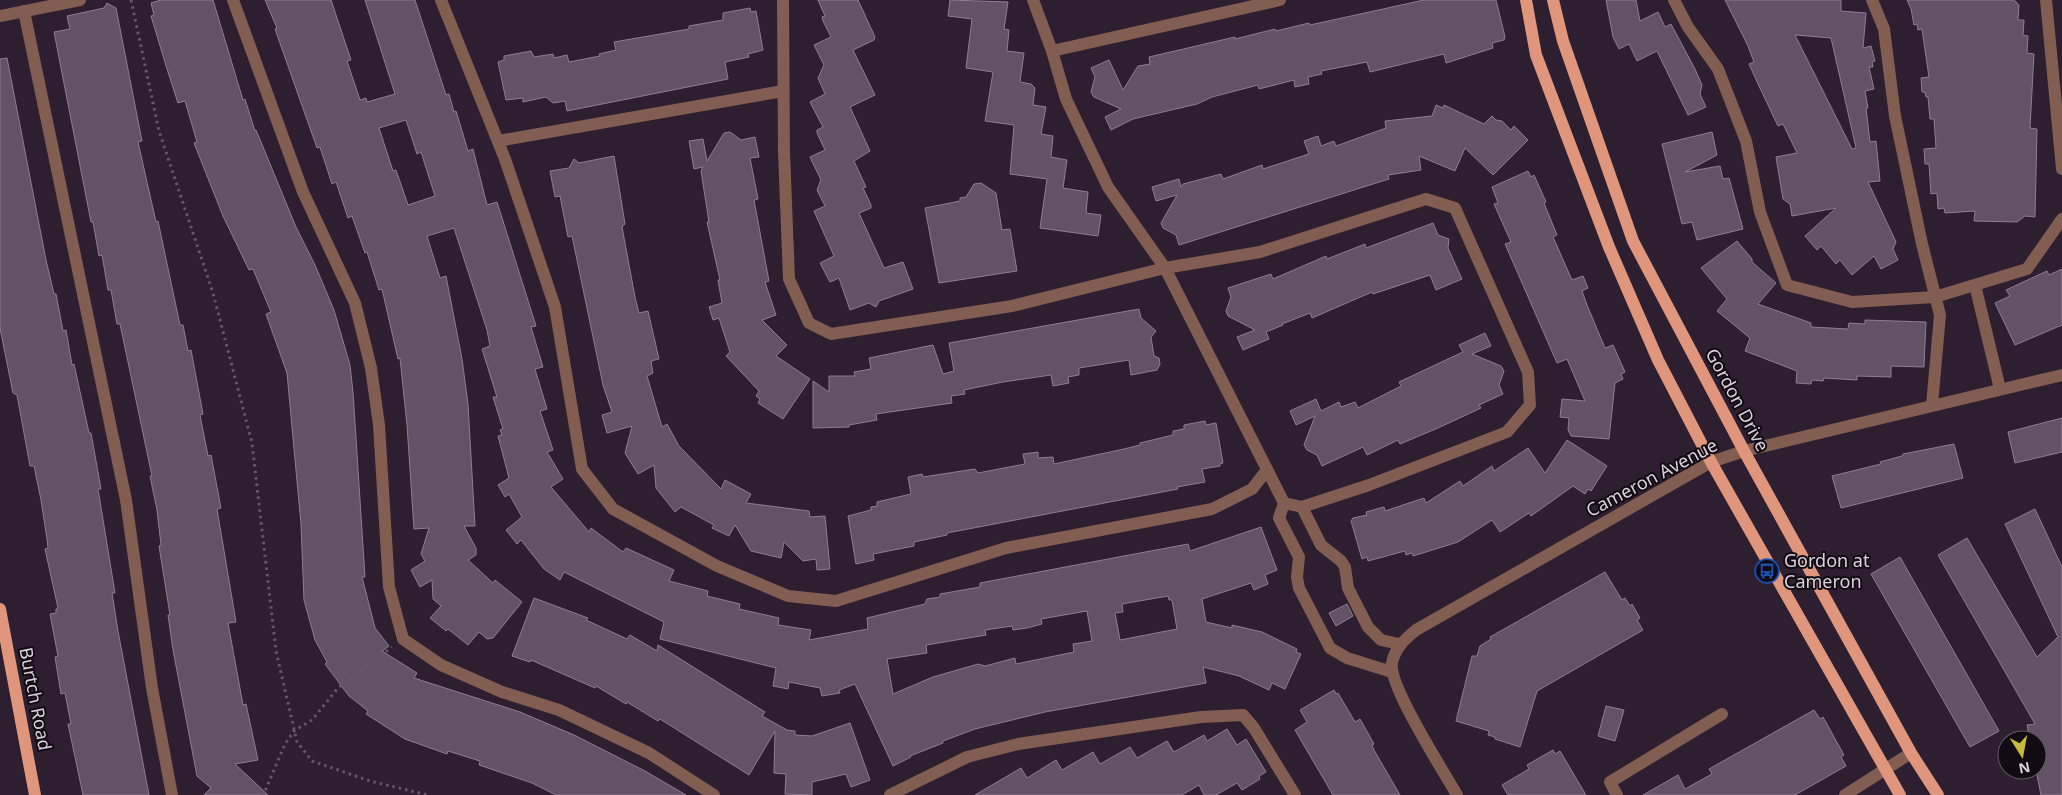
<svg xmlns="http://www.w3.org/2000/svg" width="2062" height="795" viewBox="0 0 2062 795" font-family="'Noto Sans',sans-serif">
<style>
.building{fill:#635166;stroke:#8f7d93;fill-rule:evenodd}
.lines{fill:none;stroke-linecap:round;stroke-linejoin:round}
.path{stroke:#665868;stroke-width:3;stroke-dasharray:2.5 4;stroke-linecap:butt}
.minor{stroke:#825d52;stroke-width:12}
.major{stroke:#e0957d;stroke-width:12}
.labels{text-anchor:middle;stroke-width:4;stroke-linejoin:round;paint-order:stroke}
.street-label{font-size:18px;fill:#dcd2de;stroke:#120b13}
.poi-label{font-size:18px;fill:#dcd2de;stroke:#120b13;text-anchor:start}
</style>
<rect width="100%" height="100%" fill="#2d1e30"/>
<g class="building">
<path d="M161,0h52l30,100 2,-1 10,32 1,-1 40,97 19,38 19,45 16,55 3,27 12,185h-3l13,51 14,18 -7,5 35,22 -3,5 106,34 54,23 71,36 41,24h-130l-24,-12 -53,-18 1,-4 -32,-10 -1,3 -42,-15 -39,-25 2,-3 -19,-15 -24,-32 2,-2 -12,-22 -11,-40 -3,-76 -14,-151 -21,-59 5,-2 -18,-43 -4,1 -26,-54 -29,-73 3,-1 -12,-41 -7,2 -11,-34 -16,-53 3,-1 -3,-12z"/>
<path d="M265,0h66l20,60 -4,1 13,39 6,-2 1,4 28,-8 -30,-94h50l31,95 3,-1 5,18 2,-1 12,40 5,-2 14,56 10,-3 39,124 -5,1 12,40 -8,2 12,40 -7,2 13,39 -6,2 16,27 -12,8 38,45 2,-4 32,24 3,-4 48,22 -5,11 39,10 -1,5 33,8 -1,5 40,9 -1,7 33,5 -2,10 59,-11 -1,-11 58,-14 2,-5 13,-2v-3l40,-7v-4l208,-39 2,7 71,-24 16,43 -12,5 3,9 -14,6 -3,-7 -49,16 4,23 26,6v-3l30,7 35,17 -1,3 5,2 -16,35 -13,-6 -3,7 -30,-14 -36,-9 3,16 -161,29 -70,17 -32,12v2l-33,13 1,1 -18,9 -38,-82 -16,6 1,3 -18,3 -2,-8 -31,-6 -1,7 -15,-3 3,-18 -116,-29 4,-17 -100,-50 -4,8 -16,-11 -23,-29 -4,4 -11,-14 16,-13 -13,-23 -4,3 -7,-12 11,-7 -11,-42 4,-1 -2,-5 3,-1 -10,-32h4l-15,-48 8,-3 -3,-16 -33,-102 -27,8 13,42 6,-2 16,83 6,45 7,122h-11l12,22v7l-8,5 25,23 2,-3 27,22 -29,36 -6,1 -8,-7 -11,13 -20,-16 -2,2 -16,-13 11,-12 -8,-7 -1,-19 -12,7 -9,-17 14,-9 -4,-7 8,-26 -15,1 -7,-104 -7,-67 -2,1 -16,-70 -3,1 -12,-38 -2,1 -13,-37 -4,2 -12,-36 -4,2 -12,-37 -3,1 -42,-119 2,-1zM406,120l11,34 4,-2 14,44 -27,9 -12,-35 -3,1 -14,-43zM1168,596l1,4h3l5,29 -57,11 -5,-27 8,-1 -1,-8zM1087,611l5,30 -19,3 1,8 -58,12 -1,-6 -30,8 -7,-2 -45,13 -40,17 -6,-35 40,-6 -1,-8 60,-10 -1,-5 27,-4 1,4 14,-2 15,-4 -1,-5z"/>
<path d="M818,0h40l17,37 -1,3 -21,10 22,45 -25,12 20,44 -16,10 12,26 -3,1 8,17v3l-12,5 25,55 19,-6 10,27 -34,12 -3,6 -7,-4 -19,7 -11,-32 -9,4 -10,-19 14,-7 -20,-45 11,-5 -8,-16 4,-10 -11,-23 15,-7 -8,-17v-3l6,-3 -13,-25 15,-8 -7,-16 6,-13 -10,-20 17,-8 -8,-16 -1,-4 3,-1z"/>
<path d="M950,0l58,2 -4,27 5,1 -2,21 17,2 -4,29 11,2 4,4 -2,17 13,2 -5,27 12,2 -2,21 16,3 -4,28 25,4 -2,21 15,2 -3,21 -58,-8 7,-49 -37,-5 4,-49 -29,-4 8,-49 -27,-4 6,-49 -24,-3z"/>
<path d="M1424,0h72l9,37 -1,3 -12,3 1,5 -47,15 -2,-9 -74,18 -3,-10 -46,9 1,3 -14,3 1,7 -14,3 -1,-7 -35,9 -1,-4 -46,12 -15,7 -64,15 -22,11 -6,-13 16,-8 -27,-12 -3,-5 4,-15 -4,-9 18,-8 14,30 15,-24 12,-2 -1,-7 86,-20v2l40,-10 1,2 33,-8 1,2z"/>
<path d="M1606,0h30l4,21 18,-9 7,15 6,-3 24,45 7,16 -2,9 6,13 -18,8 -31,-64 -20,10 -8,-17 -10,5 -6,-12z"/>
<path d="M1725,0h116v11l25,2 -3,35 8,-2 4,15 -3,1 1,5h-4l5,22 -9,2 3,17h-2l4,34 6,-1 4,40 -12,1 28,60 -3,7 5,11 -17,9 -7,-13 -22,19 -12,-15 -4,4 -15,-18 -4,4 -12,-14 31,-28 -44,8 -2,-12 -7,-5 -7,-42 21,-4 -14,-29 -5,2 -19,-40 -10,-22 5,-2 -6,-16zM1795,35l36,3 25,110 -4,1z"/>
<path d="M1907,0h107l5,5 -1,15h6l-1,15 5,1 -1,17 7,1 -4,74 7,1 -2,88 -10,-1 -8,6 -43,-1 1,-10 -30,2 -1,-5 -6,1 -1,-16 -6,1 -2,-30h-4l-1,-15 12,-1 -2,-29h-4l-2,-22h-2l-1,-5h-3l-1,-14 8,-1 -7,-48 -4,1 -1,-6 -3,1 -3,-16z"/>
<path d="M107,3l9,5 26,133 -4,1 18,80 2,-1 22,104h3l5,26 3,-1 12,64 -3,1 8,41 3,-1 10,53 -4,1 19,113 -8,1 15,82 3,-1 12,56 -23,4 33,31h-64l7,-7 -14,-12 -24,-126 -5,-35h2l-11,-69 2,-1 -4,-35 -7,-34h2l-32,-152h-3l-6,-34h-3l-6,-35 -3,1 -6,-34h-2l-37,-190 16,-3 -3,-13 37,-8z"/>
<path d="M750,8l1,4 5,-1 7,39 -15,4 1,3 -24,5 3,17 -161,32 -2,-10 -12,2 -7,-6 -23,5v-4l-17,2 -8,-38 6,-2v-4l27,-5 3,6 19,-3 1,4 13,-3 2,7 31,-6 -1,-2 17,-4 -2,-8 75,-13v-3l34,-6v-7z"/>
<path d="M7,58l39,202 8,34h2l7,37 3,-1 6,35 2,-1 15,69h2l10,56h-3l17,104h-3l6,38 31,164h-66l-15,-71h3l-6,-31 -4,1 -6,-37 3,-1 -8,-42 6,-1v-4l2,-1 -13,-59 3,-1 -1,-9 -6,-39 -7,-34h-4l-13,-71 -4,-2 -13,-65v-269z"/>
<path d="M1436,105l7,3 1,-3 40,19 8,-8 4,4 6,1 9,9 3,-4 14,14 -35,35 -28,-27 -10,23 -36,-15 2,14 -33,5 1,4 -210,66 -3,-10 -13,-7 -2,-5 16,-28 -21,6 -4,-14 27,-8 2,8 2,-3 38,-10 2,5 39,-14 1,4 46,-15 -5,-13 14,-5 3,10 13,-5 2,5 50,-18 -1,-7 47,-5z"/>
<path d="M730,132l11,8 14,-3 4,20 -9,1 8,41 -4,1 15,81 -4,1 11,33 -14,5 25,25 -11,11 34,23 -27,40 -25,-16 2,-4 -4,-3 3,-5 -33,-35 4,-4 -11,-34 -6,2 -4,-13 13,-4 -4,-23h2l-13,-58h2l-8,-51 2,-4 -9,2 -5,-28 14,-2 4,22 17,-28z"/>
<path d="M1712,132l5,23 -32,17 35,-6 3,13 6,-1 14,51 -46,11 -5,-18 -10,2 -20,-80z"/>
<path d="M614,156l11,68 -3,3 13,70 4,16 9,-2 11,48 -8,2 2,12 -6,3 15,51 5,-3 12,22 42,43 4,-9 26,14 -5,9 63,8 1,6 15,-1 5,53 -13,1 -1,-11 -13,2 -19,-19 -3,16 -30,-7 -16,-26 -6,11 -17,-8 2,-3 -33,-18 -6,5 -19,-24 -2,-23 -16,9 -13,-21 7,-27 -25,7 -5,-18 10,-3 -9,-27 -31,-149 -4,1 -8,-41 -5,1 -5,-26 19,-3 5,-9 5,4z"/>
<path d="M1528,171l3,6 3,-2 12,27 -2,1 13,32 -4,2 19,43 11,-4 5,12 -6,3 5,14 18,43 8,-3 12,27 -4,2 2,5 -8,4 -6,56 -38,-3 -3,-6 1,-12 -9,-1 2,-18 23,2 -18,-42 -10,4 -52,-119 6,-2 -17,-38 4,-1 -6,-16z"/>
<path d="M981,183l15,10 6,37 8,-1 7,42 -78,12 -14,-75 35,-7v-3l6,-1 8,-13z"/>
<path d="M1433,223l5,12 11,4 -1,9 14,31 -26,11 -6,-15 -57,19 -1,-2 -60,26 -2,-5 -28,11 1,1 -17,7 3,7 -26,11 -6,-13 18,-7 -27,-14 -2,-5 5,-14 -3,-9 43,-14 2,5 53,-23 1,3 38,-15 1,4z"/>
<path d="M1737,241l15,18v3l24,21 -18,21 53,19v4l37,2 1,-6 16,1v-4l61,2 -2,45 -33,-1v11l-34,-1v4l-33,-2 -1,3 -11,-1 -1,4 -15,-1 1,-12 -52,-20 5,-13 -33,-27 10,-12 -26,-31z"/>
<path d="M2062,269v56l-47,20 -20,-42 15,-7 -4,-6 41,-19 2,4z"/>
<path d="M1139,309l2,9 15,13 -5,6 3,19 5,2 1,6 -3,6 -26,5 -2,-15 -50,8v7l-11,2 1,6 -16,3 -2,-11 -48,7 -39,8 1,4 -14,2 1,7 -76,11 1,6 -28,5v2l-36,1v-47l16,11v-16h26l-1,-4 17,-3 -2,-11 64,-13 10,29 11,-3 -5,-28z"/>
<path d="M1485,333l6,13 -19,8 29,12 3,5 -5,14 4,9 -24,11 2,3 -43,20 -38,16 -2,-4 -31,15 -4,-8 -41,19 -5,-11 -10,-5 -3,-5 11,-29 -19,9 -6,-14 26,-12 5,12 18,-9 2,5 14,-5 3,6 43,-22 -2,-4 64,-30 -4,-7z"/>
<path d="M2062,418v34l-47,11 -7,-31z"/>
<path d="M1205,421l1,4 10,-2 7,40 -3,1v2l-18,3 3,13 -28,5 1,2 -231,44v2l-33,7v4l-41,8 1,6 -18,4 -8,-48 23,-6v-3l6,-1v-4l34,-8 -3,-17 14,-3 1,3 52,-8 3,4 47,-9 -2,-10 15,-2v6l15,-1 1,7 70,-15 16,-4v-2l33,-8v-4l11,-2v-4z"/>
<path d="M1567,440l40,26 -16,25 -3,-2 -3,5 -12,-8 -42,30 -2,-3 -29,19 -8,-12 -34,22 -45,14 -1,-3 -6,2 -1,-4 -37,10 -1,-4 -5,2 -11,-38 2,-3 14,-3 -1,-3 18,-5 1,4 39,-13 2,5 34,-22 3,5 29,-20 2,5 34,-23 17,25z"/>
<path d="M1954,444l9,34 -122,30 -9,-32 49,-12 -1,-2 22,-6 1,-2z"/>
<path d="M2035,509l27,58v228h-21l-4,-20v-35h-7l-3,-15 8,-1 -97,-169 29,-17 70,119 21,-20 -53,-113z"/>
<path d="M1900,557l99,174 -29,16 -99,-173z"/>
<path d="M1605,572l17,28 3,-2 5,8 2,-2 8,14 -3,2 6,10 -106,61 -17,56 -25,-8v-2l-7,-2 1,-4 -33,-10 16,-65h5l3,-10 11,-7 -1,-2z"/>
<path d="M534,598l54,20 -2,2 41,19 3,-4 27,16 1,-6 107,67 -3,4 25,14 8,1v4l17,1 38,-13 20,57 -19,7 -5,-13 -34,8v13l-27,-1 1,-20 -12,-1 1,-42 -26,44 -89,-56 -2,2 -31,-19 -1,2 -30,-18 -1,2 -64,-28 -1,2 -18,-6z"/>
<path d="M1347,604l6,12 -17,10 -7,-13z"/>
<path d="M1334,690l2,4 2,-1 17,29 5,-3 14,25 -2,1 2,5 26,45h-67l-38,-65 12,-8 -7,-12z"/>
<path d="M1606,706l18,4 -9,31 -17,-5z"/>
<path d="M1814,710l6,9 3,-2 21,38 -3,2 5,9 -51,29h-152l35,-20 7,14 27,-15 -3,-5z"/>
<path d="M1227,729l10,16 9,-6 20,33 -7,4 1,3 -18,11 -5,-7 -21,12h-12l-5,-10 -17,10h-207l46,-27 6,10 29,-18 6,10 31,-18 7,12 30,-17 7,11 30,-17 7,11 30,-17 3,6z"/>
<path d="M1553,750l2,4 5,-3 26,44h-78l-6,-10 27,-16 -2,-4z"/>
</g>
<g class="lines">
<g class="path">
<path d="M131,0l28,131 54,162 39,150 24,208 21,91 15,19 58,20 58,14"/>
<path d="M261,795l5,-6 19,-45 9,-13 18,-11 26,-32 54,-41"/>
</g>
<g class="minor">
<path d="M233,0l70,192 52,111 16,65 8,57 10,162 14,52 38,26 61,27 57,18 90,43 65,42"/>
<path d="M441,0l64,159 50,148 27,162 31,40 104,57 71,30 48,5 170,-53 206,-39 40,-20 15,-19"/>
<path d="M783,0l1,152 5,127 20,44 22,11 181,-28 153,-38 95,-16 166,-53 29,9 73,164 2,33 -23,27 -138,53 -67,22 -18,-4"/>
<path d="M1033,0l19,51 14,48 42,88 57,81 119,235 -5,15 20,39 -2,20 2,11 31,60 17,10 45,14"/>
<path d="M1674,0l14,27 30,42 28,72 14,71 27,73 65,17 83,-5 92,-28 35,-50"/>
<path d="M1872,0l12,29 11,87 27,128 18,71 -8,90"/>
<path d="M2046,0l16,169"/>
<path d="M24,11l102,489 26,188 20,107"/>
<path d="M0,16l80,-16"/>
<path d="M1052,51l228,-51"/>
<path d="M498,141l285,-50"/>
<path d="M1975,285l25,104"/>
<path d="M1302,507l19,38 20,16 4,6 3,21 20,39 13,13 18,4"/>
<path d="M890,795l77,-38 51,-13 183,-27 42,-2 11,13 41,67"/>
<path d="M1457,795c-13,-23 -69,-110 -65,-132 3,-15 12,-23 24,-33l295,-168 33,-11 318,-76"/>
<path d="M1617,795l-7,-13 112,-68"/>
<path d="M1845,795l66,-42"/>
</g>
<g class="major">
<path d="M1526,0l10,55 73,192 49,113 53,102 189,333"/>
<path d="M1553,0l10,41 70,200 111,210 167,302 27,42"/>
<path d="M0,609l35,186"/>
</g>
</g>
<defs>
<g id="bus-ring" transform="scale(1.25)"><circle r="9.5" fill="#120b13" stroke="#1a4fb4" stroke-width="1.5"/><path d="M-5-6H5V4H4V6H2V4H-2V6H-4V4H-5ZM-3.5-4V0h7V-4ZM-3.5 1.2v1.5H-2V1.2ZM2 1.2v1.5H3.5V1.2Z" fill="#1a4fb4"/></g>
</defs>
<g fill-rule="evenodd">
<use href="#bus-ring" x="1767" y="571"/>
</g>
<g class="labels">
<g class="street-label">
<text transform="translate(1737 400) rotate(62)" y="6">Gordon Drive</text>
<text transform="translate(1652 478) rotate(-28)" y="6">Cameron Avenue</text>
<text transform="translate(35 699) rotate(79)" y="6">Burtch Road</text>
</g>
<g class="poi-label">
<text x="1784" y="567">Gordon at<tspan x="1784" dy="21">Cameron</tspan></text>
</g>
</g>
<g transform="translate(2022 755) rotate(169)"><circle r="24" fill="#120b13" stroke="#635b64"/>
<path d="M0-4L9 19L0 12L-9 19Z" fill="#c9bb3a"/>
<text y="-8" font-size="14" font-weight="bold" text-anchor="middle" fill="#dcd2de">N</text>
</g>
</svg>
